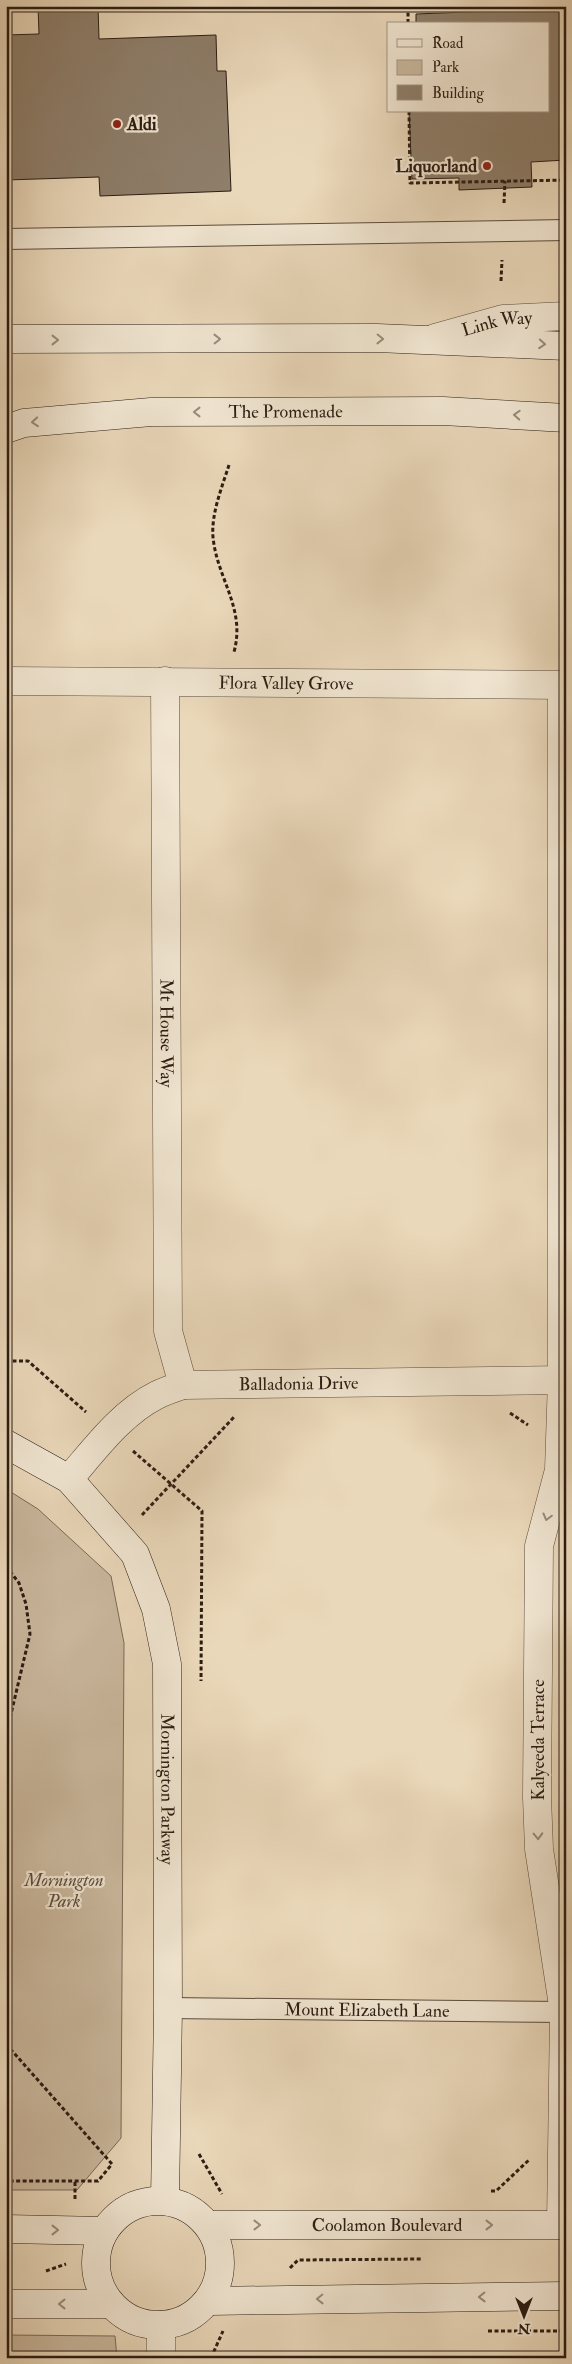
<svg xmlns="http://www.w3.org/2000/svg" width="572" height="2364" viewBox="0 0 572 2364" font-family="'IM FELL Double Pica',serif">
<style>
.green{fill:#cab89e;stroke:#7a6a58}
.building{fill:#8e7e6a;stroke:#2b1c13}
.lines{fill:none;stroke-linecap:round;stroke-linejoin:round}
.lane-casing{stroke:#5b4b3d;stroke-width:22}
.street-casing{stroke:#5b4b3d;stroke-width:29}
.secondary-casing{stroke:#2b1c13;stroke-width:29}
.path{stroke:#2b1c13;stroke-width:3;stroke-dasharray:4 2.5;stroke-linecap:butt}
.lane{stroke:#f1e6d2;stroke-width:20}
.street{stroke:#f1e6d2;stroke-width:28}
.secondary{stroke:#f1e6d2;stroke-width:28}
.oneway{stroke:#988b7c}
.poi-dot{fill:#8f2418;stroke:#f1e6d2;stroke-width:2}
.labels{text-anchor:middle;stroke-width:4.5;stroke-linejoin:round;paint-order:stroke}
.poi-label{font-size:18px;font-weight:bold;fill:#2b1c13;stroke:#f1e6d2;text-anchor:start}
.street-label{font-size:18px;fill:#2b1c13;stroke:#f1e6d2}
.park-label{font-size:18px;font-style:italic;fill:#5b4b3d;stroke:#f1e6d2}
</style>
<rect width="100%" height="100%" fill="#ead8ba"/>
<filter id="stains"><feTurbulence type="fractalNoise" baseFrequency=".004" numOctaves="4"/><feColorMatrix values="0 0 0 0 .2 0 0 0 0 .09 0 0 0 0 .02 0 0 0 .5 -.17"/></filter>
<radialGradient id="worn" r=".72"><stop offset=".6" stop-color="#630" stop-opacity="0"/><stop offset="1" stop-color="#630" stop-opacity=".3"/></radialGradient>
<g class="green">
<path d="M6,1489l32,20 73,67 13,67 -3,495 -44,52h-71z"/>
<path d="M6,2335l109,1 2,22h-111z"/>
</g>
<g class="building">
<path d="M38,6h60l1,33 117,-4 1,36h9l5,120 -131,5 -1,-19 -93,3v-145l33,-1z"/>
<path d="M566,8v152l-35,2 1,25 -73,3v-12l-47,1 -3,-68h139v-87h-132v-10z"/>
</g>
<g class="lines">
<g class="lane-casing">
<g id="lane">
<path d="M6,239l560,-9"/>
<path id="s1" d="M168,2008l398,4"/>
</g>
</g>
<g class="street-casing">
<g id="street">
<path id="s2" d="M435,338l68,-19 63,-3"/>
<path id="s3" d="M6,681l560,4"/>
<path id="s4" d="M165,681l3,650 15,54"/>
<path d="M562,685v695l-3,90 -20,76 -2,251 2,52 25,163"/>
<path id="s5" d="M69,1479c26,-30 52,-66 88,-84 8,-4 17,-7 26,-10l383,-5"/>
<path d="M561,2225l3,-213 2,-13"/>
<path d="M161,2358v-33"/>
</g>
</g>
<g class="secondary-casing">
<g id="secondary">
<path d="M6,339l371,-1 189,8"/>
<path id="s6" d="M6,429l18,-6 127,-11 292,-1 123,7"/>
<path id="s7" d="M6,1444l63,35 66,75 21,55 11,55 1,344 -3,193"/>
<circle cx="158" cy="2263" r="62"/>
<path id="s8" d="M208,2225h358"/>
<path d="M6,2229l98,2"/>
<path d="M210,2301l356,-5"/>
<path d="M6,2304h105"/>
</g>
</g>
<g class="path">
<path d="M408,6v18"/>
<path d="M409,111l1,72 156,-3"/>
<path d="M504,203l1,-22"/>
<path d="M501,281l1,-21"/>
<path d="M229,465c-7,22 -18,49 -16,72 4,42 33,71 21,115"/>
<path d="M6,1361h22l58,51"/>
<path d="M510,1413l18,12"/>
<path d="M133,1451l69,60 -1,170"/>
<path d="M142,1515l93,-99"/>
<path d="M6,1566l13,17 7,21 4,30 -24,101"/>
<path d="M6,2044l106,120 -14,17h-92"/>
<path d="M199,2154l23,40"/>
<path d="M491,2191h5l34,-32"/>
<path d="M75,2199v-18"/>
<path d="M290,2268l8,-8 125,-1"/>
<path d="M46,2271l20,-7"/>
<path d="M488,2331h78"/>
<path d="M211,2358l12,-27"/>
</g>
<use href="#lane" class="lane"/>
<use href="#street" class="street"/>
<use href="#secondary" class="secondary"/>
</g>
<defs><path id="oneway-chevron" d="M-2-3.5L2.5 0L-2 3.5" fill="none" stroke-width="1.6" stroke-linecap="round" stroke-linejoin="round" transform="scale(1.25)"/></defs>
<g class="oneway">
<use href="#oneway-chevron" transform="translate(217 339) rotate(-1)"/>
<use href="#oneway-chevron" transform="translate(380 339) rotate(1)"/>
<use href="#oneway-chevron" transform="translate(55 340)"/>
<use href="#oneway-chevron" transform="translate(542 344) rotate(4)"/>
<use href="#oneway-chevron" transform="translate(197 412) rotate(180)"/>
<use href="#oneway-chevron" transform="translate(517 415) rotate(-177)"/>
<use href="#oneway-chevron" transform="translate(35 422) rotate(175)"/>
<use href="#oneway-chevron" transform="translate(547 1517) rotate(105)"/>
<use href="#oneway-chevron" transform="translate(538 1836) rotate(88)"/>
<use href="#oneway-chevron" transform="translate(257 2225)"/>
<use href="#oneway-chevron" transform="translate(489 2225)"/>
<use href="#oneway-chevron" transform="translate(55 2230)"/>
<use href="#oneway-chevron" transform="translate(482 2297) rotate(179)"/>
<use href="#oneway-chevron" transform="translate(320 2299) rotate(179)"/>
<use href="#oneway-chevron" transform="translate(62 2304) rotate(180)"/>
</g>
<g class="poi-dot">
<circle cx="117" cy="124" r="5"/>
<circle cx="487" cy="166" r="5"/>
</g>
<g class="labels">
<g class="poi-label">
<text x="127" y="130">Aldi</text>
<text x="477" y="172" text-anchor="end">Liquorland</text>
</g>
<g class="street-label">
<text dy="6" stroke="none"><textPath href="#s2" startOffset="64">Link Way</textPath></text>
<text dy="6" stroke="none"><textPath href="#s6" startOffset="281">The Promenade</textPath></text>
<text dy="6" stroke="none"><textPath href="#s3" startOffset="280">Flora Valley Grove</textPath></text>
<text dy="6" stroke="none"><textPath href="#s4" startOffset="352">Mt House Way</textPath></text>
<text dy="6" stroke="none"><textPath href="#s5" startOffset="266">Balladonia Drive</textPath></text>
<text transform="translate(538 1740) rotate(-90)" y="6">Kalyeeda Terrace</text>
<text dy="6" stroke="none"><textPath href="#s7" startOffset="412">Mornington Parkway</textPath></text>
<text dy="6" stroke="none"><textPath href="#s1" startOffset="199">Mount Elizabeth Lane</textPath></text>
<text dy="6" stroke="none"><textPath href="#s8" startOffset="179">Coolamon Boulevard</textPath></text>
</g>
<g class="park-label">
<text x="64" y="1886">Mornington<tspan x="64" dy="21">Park</tspan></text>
</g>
</g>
<rect width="572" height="2364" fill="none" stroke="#ead8ba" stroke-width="25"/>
<rect x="8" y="8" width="557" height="2349" fill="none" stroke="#2b1c13" stroke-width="2.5"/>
<rect x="12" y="12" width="547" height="2339" fill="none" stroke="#2b1c13"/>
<rect x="387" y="22" width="162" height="90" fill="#f1e6d2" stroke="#a29586"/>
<rect x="397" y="39" width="25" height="8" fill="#f1e6d2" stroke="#a29586"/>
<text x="432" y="48" font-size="15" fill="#2b1c13">Road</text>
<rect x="397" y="60" width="25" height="15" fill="#cab89e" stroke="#a29586"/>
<text x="432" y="72" font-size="15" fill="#2b1c13">Park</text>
<rect x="397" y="85" width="25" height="15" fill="#8e7e6a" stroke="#a29586"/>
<text x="432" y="98" font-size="15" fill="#2b1c13">Building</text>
<g transform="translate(524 2316) rotate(180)" stroke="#f1e6d2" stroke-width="4" paint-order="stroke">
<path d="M0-4L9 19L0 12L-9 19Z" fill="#2b1c13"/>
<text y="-8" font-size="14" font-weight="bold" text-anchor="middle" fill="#2b1c13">N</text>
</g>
<rect width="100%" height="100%" filter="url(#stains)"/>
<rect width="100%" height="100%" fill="url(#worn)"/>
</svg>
